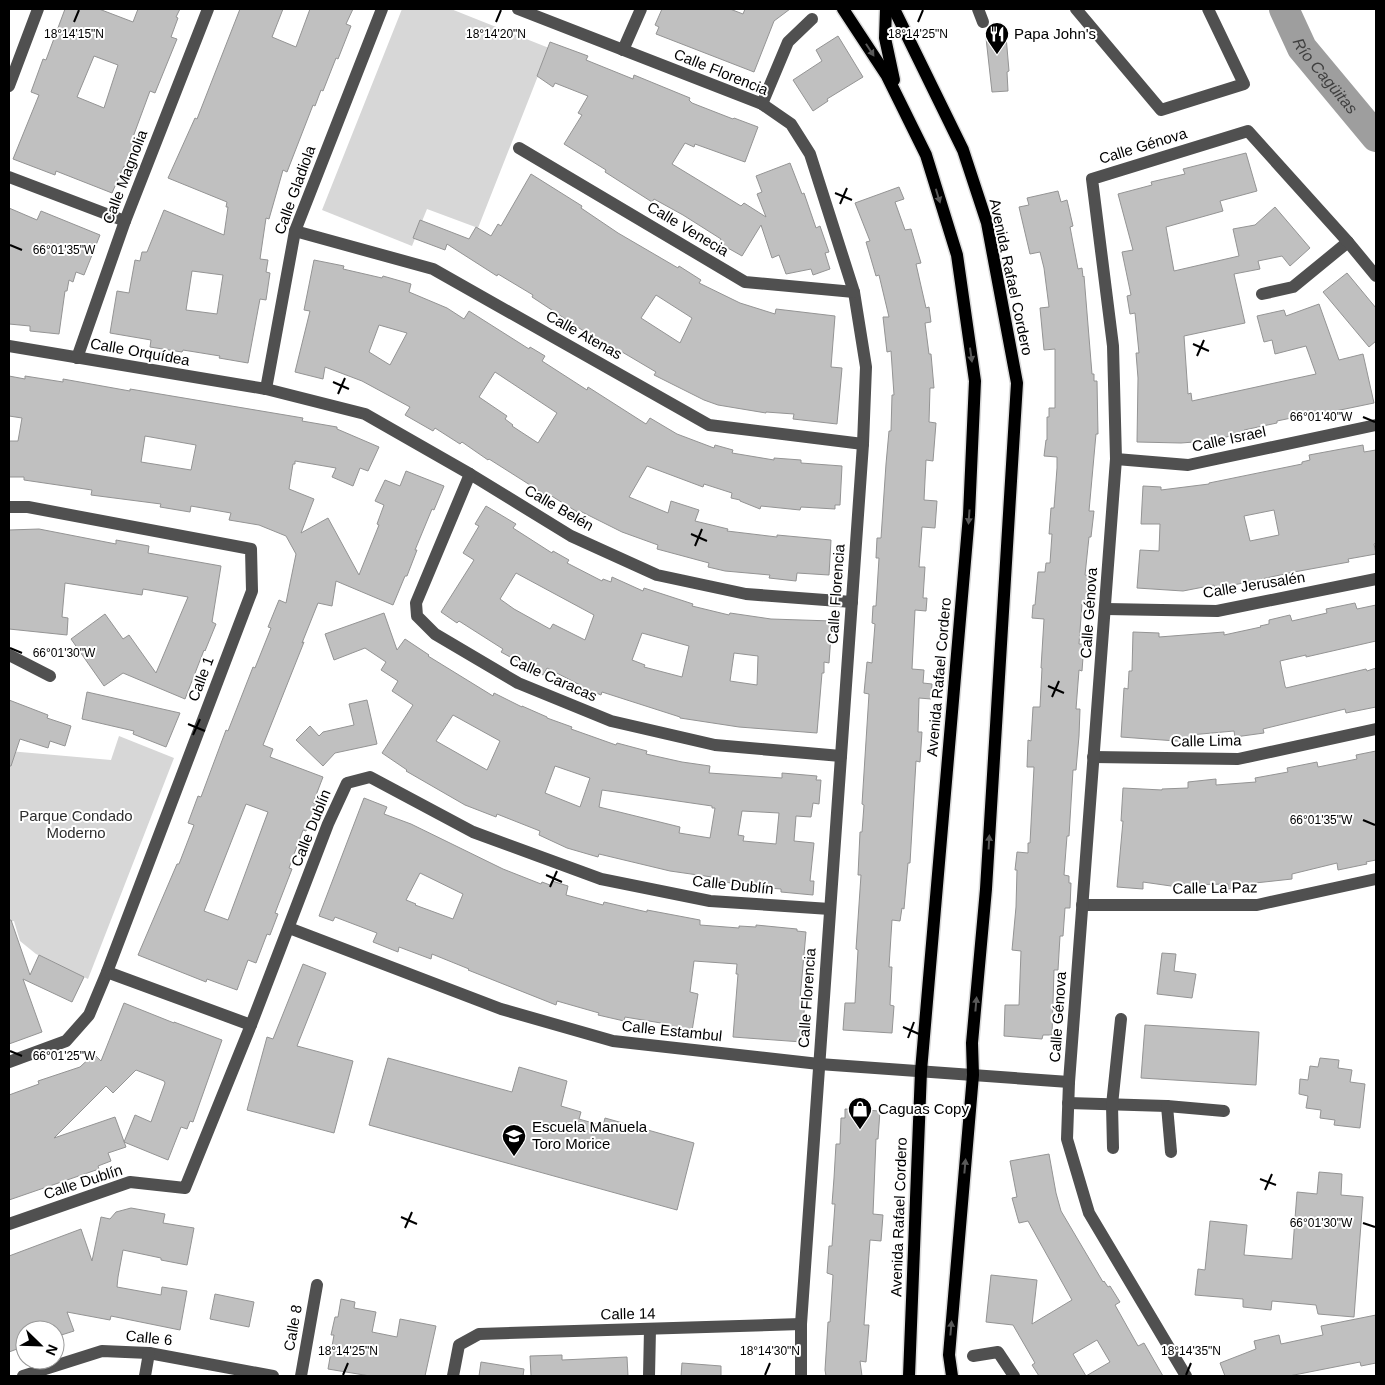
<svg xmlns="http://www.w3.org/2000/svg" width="1385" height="1385" viewBox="0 0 1385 1385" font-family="Arial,sans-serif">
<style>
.green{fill:#d7d7d7}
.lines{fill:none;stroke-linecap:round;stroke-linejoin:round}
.river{stroke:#9e9e9e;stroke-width:30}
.building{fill:#c0c0c0;stroke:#949494;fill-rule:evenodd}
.major-casing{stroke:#dbdbdb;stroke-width:15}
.minor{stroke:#505050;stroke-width:12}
.major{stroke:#000;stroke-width:12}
.oneway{fill:#595959}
.ticks{fill:none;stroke:#000;stroke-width:2}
.labels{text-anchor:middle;stroke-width:4;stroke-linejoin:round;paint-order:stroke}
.poi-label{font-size:15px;fill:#000;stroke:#fff;text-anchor:start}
.street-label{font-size:15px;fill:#000;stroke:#fff}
.park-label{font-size:15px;fill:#2e2e2e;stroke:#fff}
.water-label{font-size:16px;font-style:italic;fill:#3f3f3f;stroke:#fff}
.ticks-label{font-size:12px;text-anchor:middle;fill:#000;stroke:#fff;stroke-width:4;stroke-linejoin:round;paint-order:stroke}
</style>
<rect width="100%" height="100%" fill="#fff"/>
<g class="green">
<path d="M402,9h49l98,39 -71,180 -51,-19 -15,37 -90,-36z"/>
<path d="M119,736l55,22 -86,221 -52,-25 -16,-13 -6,-20 -5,1v-171l102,9z"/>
</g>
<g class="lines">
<path class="river" id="s1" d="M1284,9l18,39 74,89"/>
</g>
<g class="building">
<path d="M65,9h34l34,13 5,-13h42l-4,8 2,1 -7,19 6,2 -22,54 -5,-2 -17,46 6,2 -11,28 -4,-1 -12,27 -56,-22 -1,4 -42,-16 26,-64 -8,-3 12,-33 3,1zM94,56l24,9 -14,43 -27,-11z"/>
<path d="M240,9h43l-11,28 24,10 14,-38h43l-7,15 5,2 -13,33 -2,-1 -13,33 -2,-1 -6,16 -2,-1 -26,67 -4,-2 -14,49 -3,-1 -6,41 8,1 -2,12 4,1 -4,27 -6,-1 -12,64 -29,-5 1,-2 -37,-6 -1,2 -32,-5 1,-7 -41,-7 7,-42 12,2 6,-33 5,1 2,-9h5l17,-42 60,25 4,-28h-2l1,-5 -59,-24 27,-60 2,1zM192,271l31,4 -6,39 -31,-4z"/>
<path d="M662,9h68l13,5 2,-5h45l-16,12 -20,51 -98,-38 3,-7 -4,-2z"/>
<path d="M838,36l25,41 -36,22 1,2 -15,10 -20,-31 29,-19 -6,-11z"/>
<path d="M1006,36l3,35 -2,1 1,19 -16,1 -6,-54z"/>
<path d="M550,42l38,14 -2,4 47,19 1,-4 56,23 -1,2 3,3 41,16 1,-1 24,9 -13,35 -50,-18 -1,3 -9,-4 -13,21 69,42 3,-3 22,14 -9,-23 5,-2 -6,-16 34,-13 12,31 2,-1 12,35 4,-2 9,26 -4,1 5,16 -17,6 -2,-6 -25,5 -7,-19 -7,3 -11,-33 -19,31 -23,-13 2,-4 -38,-24 -29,-16 -2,3 -47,-30 1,-2 -42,-26 18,-29 -4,-2 10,-17 -33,-13 -2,4 -16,-11z"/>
<path d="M1246,153l11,38 -37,10 3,10 -57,16 8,44 65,-15 -6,-27 22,-4 20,-18 35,41 -20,18 -8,-10 -24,5 2,8 -26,5 11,49 -61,13 4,58 3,-1 1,8 124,-27 -10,-28 -31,8 -3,-14 -8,2 -7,-26 27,-6 2,6 33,-12 20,56 24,-6 11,49 -58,12 -1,-2 -38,8v2l-33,7 1,3 -38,8 -26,2 -44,-1 1,-64 -2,-25h3l-4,-40 -5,1 -3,-18 4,-1 -9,-43 11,-2 -15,-56 34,-9 -1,-3 34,-8 -2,-5z"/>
<path d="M531,174l51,32 -1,2 37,25 60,35 1,-2 22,14 -2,3 41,20 35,11 1,-5 59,7 -4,51 11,1 -5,56 -44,-5 1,-5 -28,-2v1l-48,-8 -14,-5 -50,-25 2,-3 -44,-26 -1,3 -79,-52 1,-2 -35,-21 -1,2 -50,-32 -2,6 -32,-12 7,-18 49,19 7,-12 15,9 7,-12 3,2zM656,295l36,23 -12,25 -39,-25z"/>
<path d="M899,187l5,12 -9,3 10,28 6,-1 10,34 -5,1 10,44 3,-1 2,15 -6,1 4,31h2l3,34h-4l-1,34 7,1 -3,38 -7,-1 -2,40 13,1 -2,27 -13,-1 -3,40h6l-2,31h4l-1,13 -11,-1 -3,59 12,1 -1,13 9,1 -1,15 -12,-1 -1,34h4l-2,30 -4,-1 -6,102h-2l-4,46 -2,-1 -2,13 -8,-1 -3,47h3l-2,38 4,1 -2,27 -49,-3 2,-27h10l3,-53 -2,-1 5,-74h-3l2,-43h2l2,-27 -2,-1 7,-110 -5,-1 3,-31 5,1 3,-39 -3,-1 1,-17h3l3,-48h-3l1,-20h4l5,-74 3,-33h2l1,-36h2l-3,-44 -4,1 -4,-35h6l-10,-42 -3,1 -10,-34 4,-1 -15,-38z"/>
<path d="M1058,191l3,11 6,-2 6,26 -3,1 8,42 4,-1 1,9 1,-1 8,98h2v7h3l1,53h-2l-7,77h5l-3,26h-2l-4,38 5,1 -2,29 -6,-1 -3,40h5l-2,27 -3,-1 -3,39h4l-1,27 -3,34h-3l-4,66h-2l-3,39 5,1v7h2l-1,25h-5l-2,28h-3l-2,34h-4l-2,65h-9l-1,4 -38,-3 1,-31h14l2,-54 -9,-1 4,-43 1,-37h-2l2,-18 11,1v-10h2l4,-76h-7l1,-27 3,1 2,-34h7l2,-39h-1l3,-49 -12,-1 1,-13h2l3,-33h7l1,-9h4l2,-29h-3l2,-26h3l3,-40v-11l-13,-1 2,-16h1v-23h2v-9h6v-59l-11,1 -4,-42 9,-1 -5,-39 -4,-16 -10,2 -11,-47 10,-2 -2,-7z"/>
<path d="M9,208l28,12 4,-9 59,24 -16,40 -8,-3 -3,10 -4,-2 -2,11h-2l-6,43 -29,-3v-5l-21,-2z"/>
<path d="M314,260l30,6 -1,3 39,9 1,-2 28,8 -2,8 38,16 17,11 5,-8 60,38 1,-2 15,9 -3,5 45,29 1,-3 58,37 4,-6 27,16 37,14 1,-3 18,5 -1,3 42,7v-2l27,2v3l41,3 -2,39h-5v4l-34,-2 -1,3 -39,-4 -1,3 -20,-8v-1l-9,-2 1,-5 -28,-9 -1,3 -56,-21 -18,31 39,16 3,-12 28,9 -4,11 33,8 -1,2 50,6v-2l54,5 -2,35 -32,-2 -1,8 -27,-3 1,-3 -45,-4 -17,-4 1,-4 -52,-14 1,-4 -36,-13 -42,-21 -1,2 -29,-18 -1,2 -60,-38 -1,1 -26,-18 -2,2 -25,-16 -2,3 -28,-16 5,-8 -48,-26 -37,-14 -2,12 -28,-7 15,-61 -6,-1zM379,325l28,8 -17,32 -21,-13zM495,372l62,41 -19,30 -26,-17 1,-1 -8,-6 2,-3 -28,-19z"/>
<path d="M1347,273l29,35v33l-7,6 -46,-55z"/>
<path d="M9,376l16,3v-3l38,6v-3l67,12v-2l173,29 -1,3 35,6v2l42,18 -11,24 -8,-3 -7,18 -21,-9 4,-9 -41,-7v3h-2l-4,25 25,10 -13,34 27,-15 31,57 20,-50 -2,-1 7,-19 -9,-4 10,-21 15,6 6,-15 38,15 -10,24 -2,-1 -17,41h2l-10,26h-2l-12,29 -57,-24 -4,25 -14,-3 -16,40 2,-1 -41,103 10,4 -3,8 53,20 -10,26 3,1 -10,27 -3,-1 -14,38 3,1 -17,44 3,1 -8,21 -3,-1 -11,29 -8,-3 -11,30 -30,-11 -1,3 -68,-27 39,-91h2l15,-39 -6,-2 10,-27 3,1 25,-67 2,1 25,-64 2,1 16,-40 -3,-1 11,-27 7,3 10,-49 -10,-18 -27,-11 -30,-5 2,-7 -40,-7 -1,6 -30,-5 1,-3 -70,-9 1,-5 -68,-10v-3h-15v-36h9l4,-23 -13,-2zM145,436l51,9 -5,25 -50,-8zM246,804l22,8 -40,108 -24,-9z"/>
<path d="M1363,445l1,7 12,-2v93l-2,1 2,10 -28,5 1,3 -55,10 -79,17 -1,-4 -31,6 -46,-3 3,-38 19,1 1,-27h-19l2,-38 18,1v3l48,-6v-1l93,-19v-2l8,-2 -1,-5zM1274,510l5,25 -29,6 -6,-25z"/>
<path d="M486,506l30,18 -3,4 39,25 1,-2 16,9 -2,3 35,18 1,-2 8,3 1,-5 31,14 1,-3 49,16 -1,2 37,9 1,-2 41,6 61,2 -3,42 -5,-1v11h-2l-5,60 -78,-6 -59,-9v-1l-78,-25 -1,3 -21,-9v-1l-33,-17 -4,7 -42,-23 2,-3 -44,-28 -2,2 -16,-11 33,-52 -11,-7 16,-27 -4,-2zM516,573l78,42 -9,25 -32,-16 -3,5 -36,-20 -14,-10zM642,633l47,13 -7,31 -38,-10 1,-2 -13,-5zM734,653l24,3 -1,29 -27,-4z"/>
<path d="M39,529l77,15v-4l33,6 -1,7 73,13 -9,56 4,2 -11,27 -1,-1 -19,49 -62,-26 -19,13 -33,-47 34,-25 18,25 6,-4 27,38 32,-76 -45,-8 -1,6 -77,-12 -3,34 6,1 -1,17 -58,-6v-99z"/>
<path d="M1355,603l2,6 19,-4v36l-70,16v-2l-26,6 5,25 1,2 80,-19 1,2 9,-3v39l-30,6 -1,-4 -82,20 1,4 -29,4 -1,-6 -44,4v7l-69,-5 3,-49 4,1 1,-18h3l1,-39 26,1v4l65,-5v3l37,-8 -1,-1 9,-2v-4l21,-5 2,6 35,-8 -1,-4z"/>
<path d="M384,613l13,37 8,-11 24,16 -1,1 65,40 1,-3 28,14v-1l25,11v1l25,9 -1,2 45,16 1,-2 30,8 -1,3 36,8 28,4 -1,7 73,5v-5l35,3 -1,4h5l-2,24 -6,-1 -2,14 -15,-1 -2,25 20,2 -4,38h4l-1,14 -32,-3v-3l-36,-3 -34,-7 1,-2 -42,-6 -71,-17 -1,3 -31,-9 -28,-13 1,-4 -43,-17 -1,3 -31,-12 -59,-34 1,-1 -25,-17 31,-48 -21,-14 6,-10 -17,-11 5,-8 -21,-14 -31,12 -9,-26zM453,715l47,26 -13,29 -51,-29zM555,766l35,12 -10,29 -35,-14zM602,790l110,16v2h3l-5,30 -31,-5 1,-6 -81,-20zM742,811l37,2 -3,31 -33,-3 1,-5 -6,-1z"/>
<path d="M87,692l93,21 -14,34 -33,-13 1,-3 -52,-12z"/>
<path d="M9,700l39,15 -1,3 24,8 -6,20 -15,-5 -2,7 -28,-9 -9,27h-2z"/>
<path d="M367,700l10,44 -42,9 -12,13 -27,-26 14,-14 9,10 4,-4 31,-7 -5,-21z"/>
<path d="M1376,751v109l-10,2 1,2 -29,6 -1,-7 -45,11v5l-37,4 1,3 -28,3v-5l-49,1 -1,2 -35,-5v7l-26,-2 6,-66h-2l2,-33 39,2v-1l26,-1v-6l28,-3v6l40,-3 -1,-4 33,-6 -1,-4 30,-6 1,5 39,-8 -1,-4z"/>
<path d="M364,798l23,9 -3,7 27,10 92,45 38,15 1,-2 8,3 2,-4 16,5 -2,9 37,10 1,-3 43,10v-2l53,10v5l39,3v-2l17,1v-2l41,4v2l9,1 -6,67h5l-3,43 -69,-5 5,-63h-2l1,-10 -43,-3 -4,31 8,2 -6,37 -25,-5v-2l-42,-7 -1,4 -26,-6 1,-2 -42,-12 -1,4 -88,-35 1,-1 -37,-15 -1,5 -32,-12 -1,5 -25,-10 4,-9 -42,-16 -2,4 -14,-5zM420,873l43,21 -10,25 -38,-14 1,-1 -10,-4z"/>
<path d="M9,920h2l19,55 9,-20 45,22 -12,25 -49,-23 19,53 -33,12z"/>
<path d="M1162,953l14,1 -2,17 22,3 -4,24 -35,-4z"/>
<path d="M303,964l23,9 -29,73 56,15 -19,72 -87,-23 20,-73 6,2z"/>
<path d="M124,1003l50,20v-1l48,18 -29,82 -3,-1 -3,8 -6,-2 -13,33 -44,-18 11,-27 16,7 14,-39 -1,-2 -28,-11 -23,23 -7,-7 -52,52 61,-21 11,30 -18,6 3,8 -13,5 1,3 -90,31v-105l30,-11 -1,-3 42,-14 14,-13 7,7z"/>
<path d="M1145,1025l114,7 -3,53 -115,-7z"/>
<path d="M388,1058l124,34 7,-25 48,14 -6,25 20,6 -2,7 24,7 2,-8 89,25 -17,67 -308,-85z"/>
<path d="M1320,1058l19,2 -1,8 14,2 -2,12 15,2 -5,44 -26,-3 1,-5 -15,-2 1,-8 -15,-2 2,-12 -9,-2 1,-15 8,1 2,-14 8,1z"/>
<path d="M845,1109l35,2 -2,28h-2l-3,75 10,1 -2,26 -11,-1 -6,85h5l-3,37 -6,-1 2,15h-36l-1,-6 3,-48h2l3,-47 -6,-2 2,-27h3l3,-42h-3l2,-26 2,-34h4l1,-26h4z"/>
<path d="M1049,1154l7,39 5,18 42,71 1,-1 4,6 2,-1 10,16 -5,3 23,41 6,-3 19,33h-124l-7,-11 3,-2 -22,-38 -27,-3 5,-47 46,5 -5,44 40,-24 -44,-79 -9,2 -7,-25 5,-1 -7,-36zM1097,1340l13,22 -24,14 -13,-22z"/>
<path d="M1319,1172l23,2 -1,21 22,2 -9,120 -36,-3 -2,-9 -44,-4 -1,9 -28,-3v-8l-48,-4 3,-26 7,1 5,-49 37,4 -3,30 48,4 5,-67 20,2z"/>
<path d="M131,1208l34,6 -2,9 31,5 -7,37 -26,-5v-2l-38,-8 -5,27 -1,10 44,8 1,-8 25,4 -7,39 -69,-14 -1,4 -43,-8 7,19 -19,6v-7h-30v16l-16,6v-96l72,-27 11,32 9,-44 9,2 6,-7z"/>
<path d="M215,1294l39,8 -5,25 -39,-8z"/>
<path d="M341,1299l14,3 -1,6 22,4 -4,20 25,5 3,-18 36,7 -11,50h-55l-42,-7 6,-34h-3l4,-18h3z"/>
<path d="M1376,1315v48l-15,3 -1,-4 -71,14h-64l-5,-13 36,-14 -2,-8 25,-6 2,9 42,-9 -2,-9z"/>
<path d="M562,1355v5l65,-3 1,19h-97l-1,-20z"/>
<path d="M481,1362l43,7 -1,7h-44z"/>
<path d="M682,1363l39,3v10h-40z"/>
</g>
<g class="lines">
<g class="major-casing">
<g id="major">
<path d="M843,9l44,67 39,79 31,100 18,126 -6,134 -48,556 -12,305"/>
<path d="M886,9l-1,29 9,42"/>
<path d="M894,9l69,141 24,73 30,160 -31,506 -14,154 1,32 -24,280 3,21"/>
</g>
</g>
<g class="minor">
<path d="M518,9l244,95 29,20 19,30 44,138 12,75 -3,77 -62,880v52"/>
<path d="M978,9l5,13"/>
<path d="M1076,9l85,101 83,-26 -36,-75"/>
<path d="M623,50l18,-41"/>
<path d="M9,86l29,-77"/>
<path d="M762,104l26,-62 24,-23"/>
<path d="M519,148l226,134 109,10"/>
<path d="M9,177l116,44"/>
<path d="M295,231l138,38 276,156 154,19"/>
<path d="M1262,294l31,-7 55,-45"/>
<path d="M9,346l257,43 99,25 105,60 101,62 86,39 89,19 106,8"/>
<path d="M77,358l48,-137 83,-212"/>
<path d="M266,389l29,-158 87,-222"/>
<path d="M1116,459l72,6 188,-40"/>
<path d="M470,474l-54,129 1,13 18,18 83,49 93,38 104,24 126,11"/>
<path d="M9,507h19l223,42 1,42 -145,381 -18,43 -23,26 -57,21"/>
<path d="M1106,609l111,2 159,-32"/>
<path d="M9,655l41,21"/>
<path d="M1093,757l145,2 138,-30"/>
<path d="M1082,905h175l119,-26"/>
<path d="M289,928l212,81 112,32 206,23 250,18"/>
<path d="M107,972l144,53"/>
<path d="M1068,1103l99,3 57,5"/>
<path d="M1167,1106l4,46"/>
<path d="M1113,1148l-1,-43 9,-86"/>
<path d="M9,1224l121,-42 55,6 66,-163 77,-201 19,-41 23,-6 103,55 128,47 109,22 120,8"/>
<path d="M973,1356l25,-4 16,24"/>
<path d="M23,1376l79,-25 47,2 124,23"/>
<path d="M145,1376l4,-23"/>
<path d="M301,1376l16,-91"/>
<path d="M453,1376l6,-31 20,-11 322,-10"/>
<path d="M649,1376l1,-47"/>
<path d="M1186,1376l-97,-163 -22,-74 2,-57 47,-623 -3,-113 -21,-167 156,-48 100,111 28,34"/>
</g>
<use href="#major" class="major"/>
</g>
<defs><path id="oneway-solid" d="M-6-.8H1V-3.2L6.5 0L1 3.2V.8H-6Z" transform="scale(1.25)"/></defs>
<g class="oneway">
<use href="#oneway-solid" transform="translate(870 50) rotate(57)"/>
<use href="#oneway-solid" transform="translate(938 196) rotate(73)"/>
<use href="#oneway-solid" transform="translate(971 355) rotate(82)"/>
<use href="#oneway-solid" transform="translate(969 517) rotate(94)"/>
<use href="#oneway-solid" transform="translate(989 842) rotate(-87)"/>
<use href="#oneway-solid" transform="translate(976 1004) rotate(-85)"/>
<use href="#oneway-solid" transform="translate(965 1166) rotate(-85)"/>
<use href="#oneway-solid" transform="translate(951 1328) rotate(-85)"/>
</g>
<path class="ticks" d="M74,22l5,-12M496,22l5,-12M918,22l5,-12M835,193l17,7M840,204l7,-16M10,245l12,5M1193,344l16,7M1197,356l7,-16M333,382l16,7M338,394l7,-16M1363,417l12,5M691,534l16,7M695,546l7,-17M10,648l12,5M1048,686l16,7M1052,697l7,-16M188,724l17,7M193,735l7,-16M1363,820l12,5M546,875l16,7M550,887l7,-16M903,1027l16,7M908,1038l6,-16M10,1051l12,5M1260,1179l16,6M1265,1190l7,-16M401,1217l16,7M1363,1223l12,4M405,1228l7,-16M343,1375l5,-12M765,1375l5,-12M1186,1375l5,-12"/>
<defs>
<g id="restaurant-pin" transform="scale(1.25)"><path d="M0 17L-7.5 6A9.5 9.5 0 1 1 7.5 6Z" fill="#000" stroke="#fff"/><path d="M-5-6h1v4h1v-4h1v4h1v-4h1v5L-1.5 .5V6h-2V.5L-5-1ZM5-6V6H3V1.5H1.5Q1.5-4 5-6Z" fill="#fff"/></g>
<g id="shop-pin" transform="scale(1.25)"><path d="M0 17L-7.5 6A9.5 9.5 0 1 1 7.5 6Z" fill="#000" stroke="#fff"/><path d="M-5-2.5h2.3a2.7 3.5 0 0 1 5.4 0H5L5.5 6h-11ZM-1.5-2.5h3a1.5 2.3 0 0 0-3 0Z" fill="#fff"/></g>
<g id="school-pin" transform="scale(1.25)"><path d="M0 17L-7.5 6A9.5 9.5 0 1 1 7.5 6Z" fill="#000" stroke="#fff"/><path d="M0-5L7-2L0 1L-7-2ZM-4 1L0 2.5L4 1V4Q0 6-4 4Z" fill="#fff"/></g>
</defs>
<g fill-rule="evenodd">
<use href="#restaurant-pin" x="997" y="34"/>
<use href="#shop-pin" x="860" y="1109"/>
<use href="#school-pin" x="514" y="1136"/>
</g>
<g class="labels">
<g class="poi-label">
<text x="1014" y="39">Papa John's</text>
<text x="878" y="1114">Caguas Copy</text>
<text x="532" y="1132">Escuela Manuela<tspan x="532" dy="17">Toro Morice</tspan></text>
</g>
<g class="street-label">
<text transform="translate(721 72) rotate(22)" y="5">Calle Florencia</text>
<text transform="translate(1143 146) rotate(-17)" y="5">Calle Génova</text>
<text transform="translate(125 177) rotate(-69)" y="5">Calle Magnolia</text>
<text transform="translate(295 190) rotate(-70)" y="5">Calle Gladiola</text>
<text transform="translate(688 229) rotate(31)" y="5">Calle Venecia</text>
<text transform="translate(1011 277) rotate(78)" y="5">Avenida Rafael Cordero</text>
<text transform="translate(584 335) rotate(29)" y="5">Calle Atenas</text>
<text transform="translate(140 352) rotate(10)" y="5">Calle Orquídea</text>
<text transform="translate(1229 439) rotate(-12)" y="5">Calle Israel</text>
<text transform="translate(559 508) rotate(30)" y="5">Calle Belén</text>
<text transform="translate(1254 585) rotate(-9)" y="5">Calle Jerusalén</text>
<text transform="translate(836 594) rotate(-86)" y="5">Calle Florencia</text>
<text transform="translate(1089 613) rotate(-86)" y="5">Calle Génova</text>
<text transform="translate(939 677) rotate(-85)" y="5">Avenida Rafael Cordero</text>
<text transform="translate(553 678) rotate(24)" y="5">Calle Caracas</text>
<text transform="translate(201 679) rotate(-69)" y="5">Calle 1</text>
<text transform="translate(1206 741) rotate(-1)" y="5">Calle Lima</text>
<text transform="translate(311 828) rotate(-68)" y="5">Calle Dublín</text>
<text transform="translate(733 885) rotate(6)" y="5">Calle Dublín</text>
<text transform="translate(1215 888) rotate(-1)" y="5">Calle La Paz</text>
<text transform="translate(807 998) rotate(-86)" y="5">Calle Florencia</text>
<text transform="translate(1058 1017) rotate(-86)" y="5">Calle Génova</text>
<text transform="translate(672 1031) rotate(6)" y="5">Calle Estambul</text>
<text transform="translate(83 1182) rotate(-18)" y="5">Calle Dublín</text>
<text transform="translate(899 1217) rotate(-88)" y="5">Avenida Rafael Cordero</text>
<text transform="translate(628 1314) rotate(-1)" y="5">Calle 14</text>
<text transform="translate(293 1328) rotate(-80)" y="5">Calle 8</text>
<text transform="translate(149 1338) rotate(6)" y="5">Calle 6</text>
</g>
<g class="park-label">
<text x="76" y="821">Parque Condado<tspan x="76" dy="17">Moderno</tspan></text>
</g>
<g class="water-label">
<text dy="6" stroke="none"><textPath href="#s1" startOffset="79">Río Cagüitas</textPath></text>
</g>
</g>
<g class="ticks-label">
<text x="74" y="38">18°14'15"N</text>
<text x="496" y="38">18°14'20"N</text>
<text x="918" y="38">18°14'25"N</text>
<text x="64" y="254">66°01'35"W</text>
<text x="1321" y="421">66°01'40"W</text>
<text x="64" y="657">66°01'30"W</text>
<text x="1321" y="824">66°01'35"W</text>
<text x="64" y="1060">66°01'25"W</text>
<text x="1321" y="1227">66°01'30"W</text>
<text x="348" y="1355">18°14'25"N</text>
<text x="770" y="1355">18°14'30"N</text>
<text x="1191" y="1355">18°14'35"N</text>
</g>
<rect width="1385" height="1385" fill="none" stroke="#000000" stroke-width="20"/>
<g transform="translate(40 1345) rotate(113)"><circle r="24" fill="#ffffff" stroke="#999999"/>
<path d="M0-4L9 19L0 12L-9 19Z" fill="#000000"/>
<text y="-8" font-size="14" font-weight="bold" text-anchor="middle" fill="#000000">N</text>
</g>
</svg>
